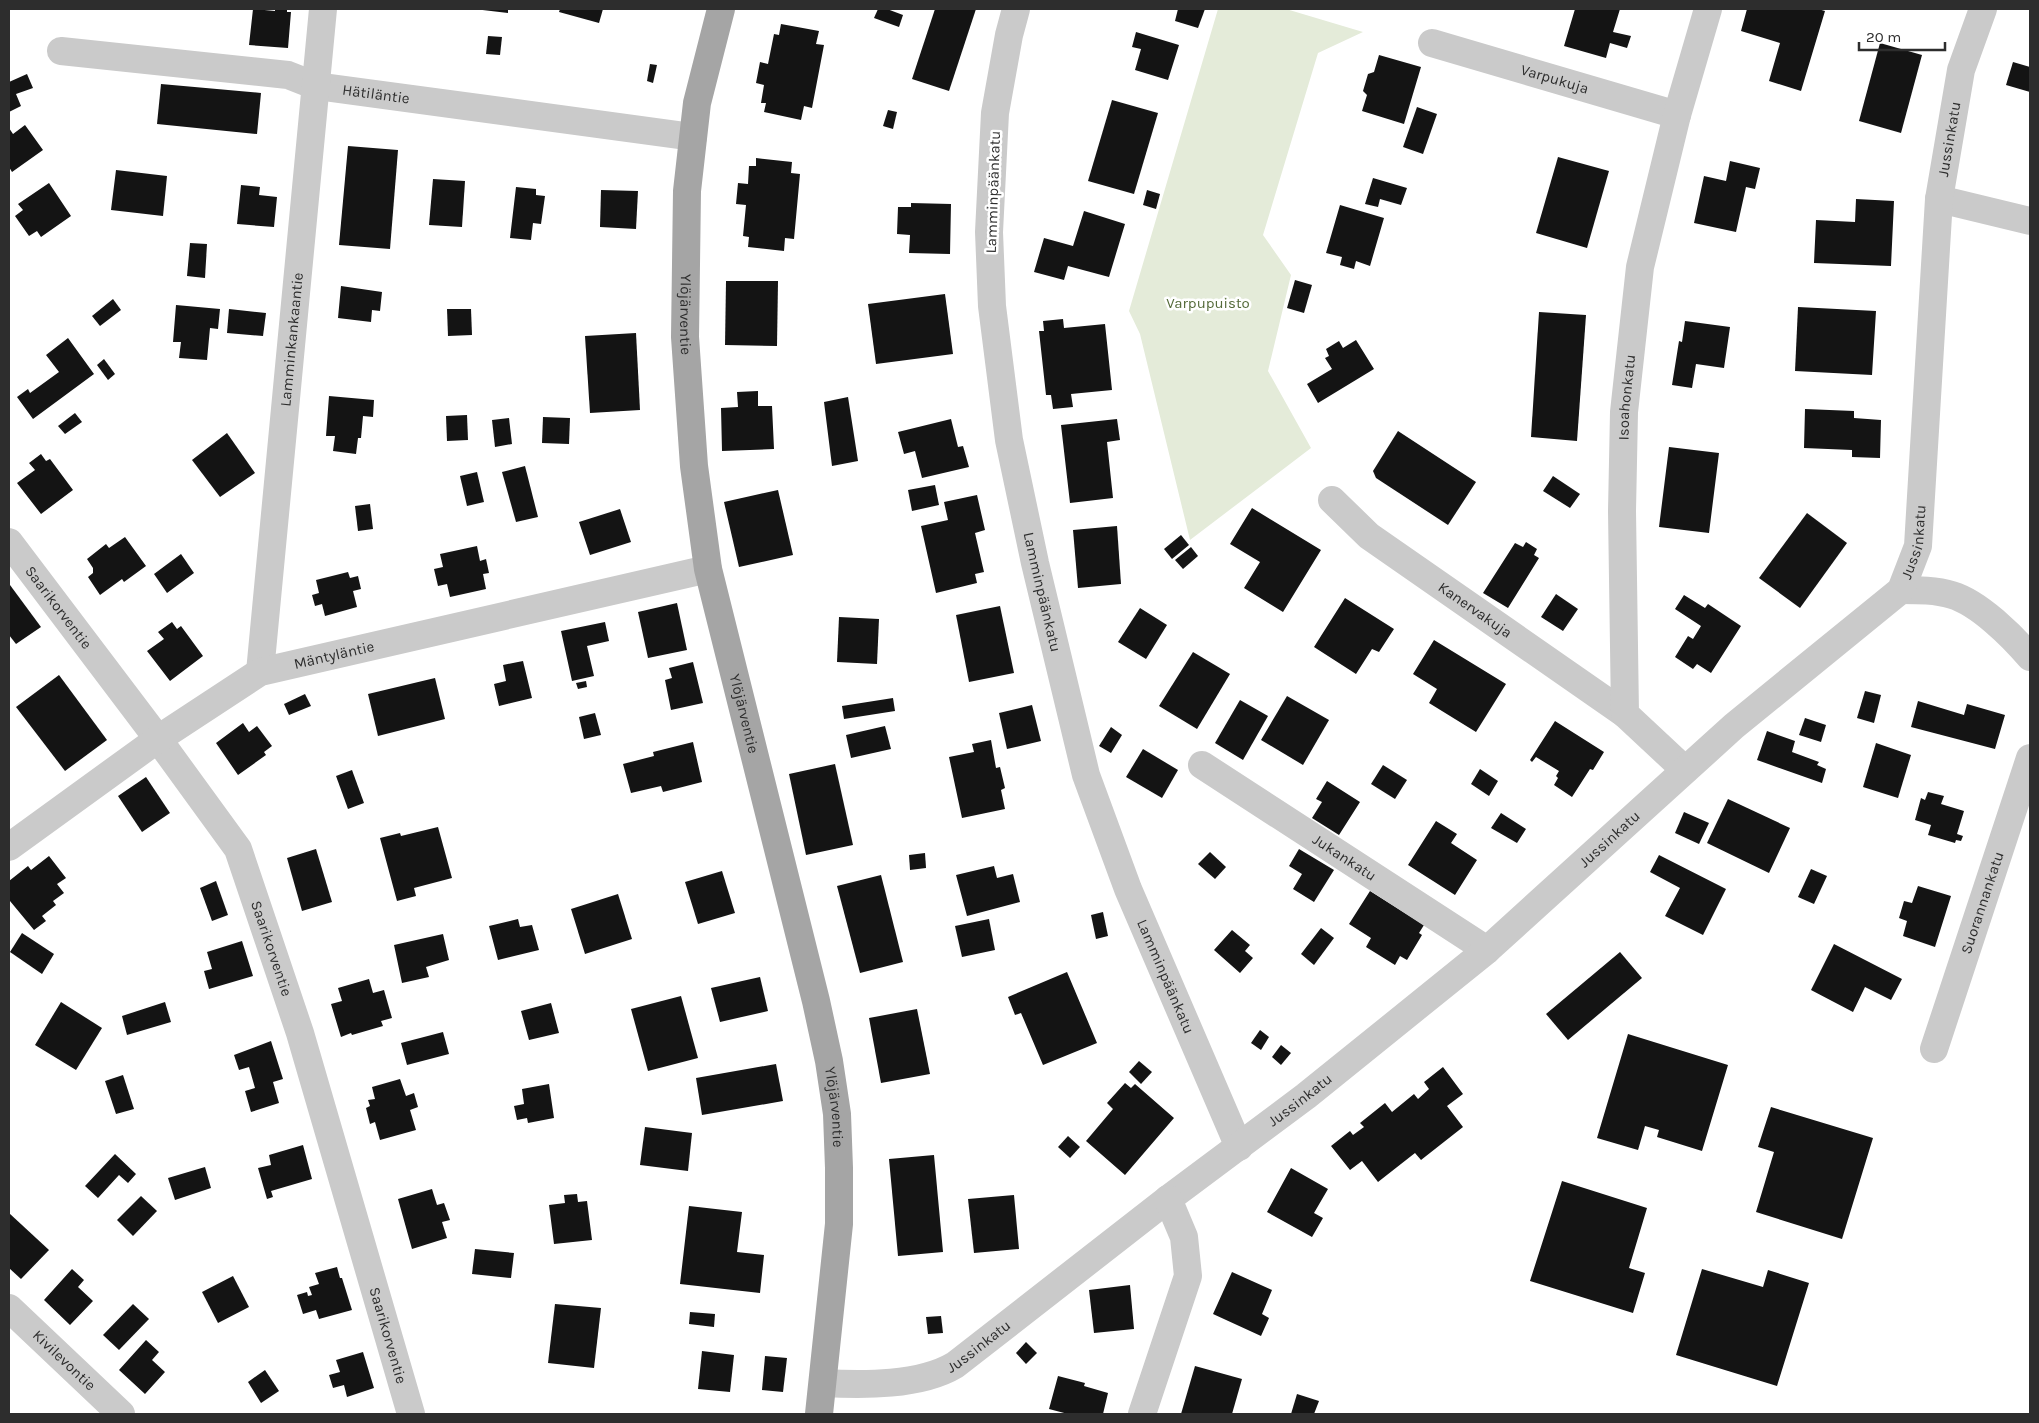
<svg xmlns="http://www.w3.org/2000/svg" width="2039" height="1423" viewBox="0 0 2039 1423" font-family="Karla,sans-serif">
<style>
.green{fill:#e4ebd9}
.building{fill:#141414}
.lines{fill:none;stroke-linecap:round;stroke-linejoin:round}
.minor{stroke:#cacaca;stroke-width:28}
.major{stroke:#a5a5a5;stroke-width:28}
.labels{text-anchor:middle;stroke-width:5;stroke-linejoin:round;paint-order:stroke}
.street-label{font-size:15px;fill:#2d2d2d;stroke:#fff}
.park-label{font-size:15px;fill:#546a39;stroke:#fff}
</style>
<rect width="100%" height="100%" fill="#fff"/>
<path class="green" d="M1218,9h68l77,23 -45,21 -55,182 28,40 -23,96 43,77 -121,92 -50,-206 -11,-23z"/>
<g class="building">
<path d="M253,9l22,2v-2h12v3h4l-3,36 -39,-3z"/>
<path d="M474,9h34v4z"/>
<path d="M560,9h43l-4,14 -40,-11z"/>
<path d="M878,9h9l16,6 -4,12 -25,-9z"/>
<path d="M935,9h41l-27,82 -37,-12z"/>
<path d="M1178,9h27l-7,19 -23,-7z"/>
<path d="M1575,9h45l-7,23 18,4 -4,12 -17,-5 -4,15 -42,-12z"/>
<path d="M1747,9h71l7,2 -24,80 -32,-10 11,-38 -39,-12z"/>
<path d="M781,24l38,7 -3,13 8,1 -12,63 -8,-2 -3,14 -37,-8 2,-9h-5l3,-18 -8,-2 4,-21 8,2 6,-30 5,1z"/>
<path d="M1136,32l43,13 -11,35 -33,-10 6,-21 -9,-2z"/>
<path d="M488,36l14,1 -2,18 -14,-1z"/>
<path d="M1880,43l42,12 -21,78 -42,-12z"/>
<path d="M1379,55l42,12 -17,57 -42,-13 5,-16 -4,-4 5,-17 6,-2z"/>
<path d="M2013,62l17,5v25l-24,-7z"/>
<path d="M650,64l7,1 -4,18 -6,-2z"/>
<path d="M27,74l6,14 -17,6 5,12 -12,6v-30z"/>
<path d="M161,84l100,9 -4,41 -100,-10z"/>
<path d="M1112,100l46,13 -24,81 -46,-13z"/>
<path d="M1417,107l20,7 -14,40 -20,-7z"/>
<path d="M888,110l9,2 -4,17 -10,-3z"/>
<path d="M25,125l18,25 -31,22 -3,-5v-39l4,6z"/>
<path d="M348,146l50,4 -8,99 -51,-4z"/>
<path d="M1558,157l51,14 -22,77 -51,-15z"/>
<path d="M756,158l36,4 -1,11 9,1 -6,65 -9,-1 -1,13 -36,-4 1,-10 -6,-1 3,-31 -10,-1 2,-21 10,1 1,-18h7z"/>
<path d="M1730,161l30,7 -5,21 -9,-2 -10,45 -42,-9 10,-47 22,5z"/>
<path d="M116,170l51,6 -4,40 -52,-6z"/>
<path d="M1373,178l34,10 -6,17 -21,-6 -2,8 -13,-3z"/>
<path d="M433,179l32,2 -3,46 -33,-2z"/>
<path d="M49,183l22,33 -30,21 -4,-6 -8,5 -14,-20 8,-6 -5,-6z"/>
<path d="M241,185l19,2 -1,8 18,2 -3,30 -37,-3z"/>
<path d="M516,187l20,2v6l9,1 -4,28 -8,-1 -2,17 -21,-2z"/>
<path d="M601,190l37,1 -2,38 -36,-2z"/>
<path d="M1147,190l13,4 -4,15 -13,-4z"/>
<path d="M1856,199l38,2 -3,65 -77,-3 2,-43 39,2z"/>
<path d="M911,203l40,1 -1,50 -41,-1 1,-18 -13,-1 1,-27h13z"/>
<path d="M1340,205l44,13 -14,48 -14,-5 -2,8 -14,-4 2,-8 -16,-4z"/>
<path d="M1084,211l41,13 -16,53 -41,-11 -4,14 -30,-8 10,-34 29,8z"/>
<path d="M190,243l17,1 -2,34 -18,-2z"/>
<path d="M1295,280l17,5 -8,28 -17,-5z"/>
<path d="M726,281h52l-1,65 -52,-1z"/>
<path d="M341,286l41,6 -2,19 -8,-1 -1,12 -33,-4z"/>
<path d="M945,294l8,60 -77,10 -8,-60z"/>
<path d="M113,299l8,11 -21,16 -8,-10z"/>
<path d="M176,305l44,4 -2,20 -8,-1 -3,32 -28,-2 2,-16h-8z"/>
<path d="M1798,307l78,4 -4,64 -77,-4z"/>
<path d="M229,309l37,4 -3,23 -36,-3z"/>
<path d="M447,309h24l1,26 -24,1z"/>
<path d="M1539,312l47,3 -9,126 -46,-4z"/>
<path d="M1063,319l1,9 41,-4 7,66 -41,4 2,13 -20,2 -2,-14h-5l-7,-64h5l-1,-10z"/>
<path d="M1685,321l45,6 -6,41 -28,-4 -4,24 -20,-3 7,-44 3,1z"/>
<path d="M636,333l4,77 -50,3 -5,-77z"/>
<path d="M68,338l26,36 -61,45 -16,-22 11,-8 2,4 29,-21 -13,-17z"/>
<path d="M1356,340l18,29 -56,34 -11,-19 25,-15 -7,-11 4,-2 -3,-7 13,-8 4,7z"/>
<path d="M104,359l11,15 -7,6 -11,-15z"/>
<path d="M758,391v15h14l2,43 -52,2 -1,-43 17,-1 -1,-15z"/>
<path d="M329,396l45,4 -1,17 -10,-1 -2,22h-3l-2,16 -23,-3 2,-15h-9z"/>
<path d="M848,397l10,64 -26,5 -8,-64z"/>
<path d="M1805,409l49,2v7l27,2 -1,38 -28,-1v-7l-48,-2z"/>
<path d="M75,413l7,9 -17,12 -7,-8z"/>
<path d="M467,415l1,25 -21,1 -1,-25z"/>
<path d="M543,417l27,1 -1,26 -27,-1z"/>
<path d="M509,418l3,26 -17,3 -3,-27z"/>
<path d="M951,419l7,28 5,-1 6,21 -47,11 -7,-27 -11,3 -6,-22z"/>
<path d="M1117,419l3,21 -13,2 6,56 -43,5 -9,-78z"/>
<path d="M1398,431l78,51 -28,43 -72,-47 -3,-7z"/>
<path d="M227,433l28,40 -35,24 -28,-37z"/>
<path d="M1669,447l50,6 -10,80 -50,-6z"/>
<path d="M41,454l5,7 4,-2 23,31 -32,24 -24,-31 18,-13 -6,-7z"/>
<path d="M525,466l13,51 -22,5 -14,-50z"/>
<path d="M477,472l7,30 -17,4 -7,-30z"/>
<path d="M1553,476l27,18 -10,14 -27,-17z"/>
<path d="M935,485l4,20 -27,6 -4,-21z"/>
<path d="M778,490l15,65 -54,12 -15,-65z"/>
<path d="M977,495l8,35 -10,3 9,39 -9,2 2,9 -41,10 -15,-67 27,-6 -4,-18z"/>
<path d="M370,504l3,25 -15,2 -3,-25z"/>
<path d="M1252,508l69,42 -38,62 -39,-24 16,-26 -30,-18z"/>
<path d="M620,509l11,33 -41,13 -11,-33z"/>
<path d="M1807,513l40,30 -47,65 -41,-30z"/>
<path d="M1117,526l4,58 -43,4 -5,-58z"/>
<path d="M1181,535l8,10 -17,14 -8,-10z"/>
<path d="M125,537l21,29 -22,16 -2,-3 -22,16 -12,-18 5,-4v-5l-6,-9 19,-15 3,4z"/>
<path d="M1526,542l11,7 -3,6 5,3 -31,50 -25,-15 32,-50 8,4z"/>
<path d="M477,546l3,15 6,-2 3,14 -6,1 3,15 -36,8 -3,-13 -9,2 -4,-17 9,-2 -3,-13z"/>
<path d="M1191,547l7,9 -15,13 -8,-9z"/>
<path d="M181,554l13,19 -27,20 -13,-19z"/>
<path d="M348,572l2,6 8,-2 3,13 -8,2 4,16 -32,9 -3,-12 -7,2 -3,-11 7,-2 -3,-13z"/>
<path d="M10,585l31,42 -25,17 -7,-9z"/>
<path d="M1556,594l22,15 -15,22 -22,-14z"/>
<path d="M1684,595l21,13 3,-4 33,22 -30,47 -14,-9 -4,5 -18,-12 13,-21 5,3 8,-13 -26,-17z"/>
<path d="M1345,598l49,31 -15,23 -7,-3 -16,25 -42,-27z"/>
<path d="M677,603l10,47 -39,8 -10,-46z"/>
<path d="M1000,606l14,67 -45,9 -13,-67z"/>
<path d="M1140,608l27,17 -21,34 -28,-17z"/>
<path d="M839,617l40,2 -2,45 -40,-2z"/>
<path d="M172,622l5,7 4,-3 22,30 -33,25 -23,-30 17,-12 -6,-7z"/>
<path d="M605,622l4,19 -22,5 7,30 -22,5 -11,-50z"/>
<path d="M1434,640l72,44 -30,48 -47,-29 8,-14 -24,-15z"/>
<path d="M1193,652l37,22 -33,55 -38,-23z"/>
<path d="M523,661l9,37 -33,8 -5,-22 12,-3 -3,-16z"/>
<path d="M693,662l10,41 -32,7 -6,-30 7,-2 -3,-10z"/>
<path d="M59,675l48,65 -42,31 -49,-64z"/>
<path d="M435,678l10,41 -67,17 -10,-42z"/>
<path d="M586,681l1,6 -9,2 -2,-6z"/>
<path d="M1865,691l16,4 -7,28 -17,-5z"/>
<path d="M305,694l6,12 -22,9 -5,-11z"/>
<path d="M1287,696l42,24 -26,45 -42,-25z"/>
<path d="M893,698l2,13 -51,8 -2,-13z"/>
<path d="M1240,700l28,16 -25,44 -28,-17z"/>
<path d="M1918,701l46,14 3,-11 38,11 -10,34 -84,-22z"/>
<path d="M1032,705l9,36 -34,8 -8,-36z"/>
<path d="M595,713l6,22 -17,4 -5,-22z"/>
<path d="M1805,718l21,7 -5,17 -22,-7z"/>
<path d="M1555,721l49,31 -11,18 -3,-1 -18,28 -18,-12 4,-7 -2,-2 3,-5 -23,-14 -4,5 -2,-2z"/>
<path d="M243,723l6,9 8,-6 15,20 -8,6 2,3 -28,20 -22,-32z"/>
<path d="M885,726l6,23 -40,9 -5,-23z"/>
<path d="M1111,727l11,8 -11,18 -12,-7z"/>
<path d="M1767,731l28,10 -3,11 27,10 -2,3 9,4 -4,14 -65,-23z"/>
<path d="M991,740l5,28 4,-1 5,21 -4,2 4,19 -43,9 -13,-61 25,-5 -2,-8z"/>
<path d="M693,742l9,40 -39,10 -2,-6 -30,7 -8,-29 31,-8 -1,-4z"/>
<path d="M1876,743l35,12 -13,43 -35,-11z"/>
<path d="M1143,749l35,21 -16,28 -36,-21z"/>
<path d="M835,764l18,81 -47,10 -17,-81z"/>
<path d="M1383,765l24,15 -12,19 -24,-15z"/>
<path d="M1480,769l18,12 -9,15 -18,-12z"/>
<path d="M352,770l12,33 -16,6 -12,-33z"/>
<path d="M146,777l24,36 -28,19 -24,-36z"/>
<path d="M1327,781l33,21 -21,33 -27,-17 10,-16 -6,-3z"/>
<path d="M1928,792l16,4 -3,8 23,7 -7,23 6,2 -2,5 -5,-1 -1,3 -27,-8 3,-10 -16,-5 6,-22 4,2z"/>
<path d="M1728,799l62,29 -21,45 -62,-30z"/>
<path d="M1684,812l25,11 -10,21 -24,-11z"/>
<path d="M1501,813l25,16 -9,14 -26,-15z"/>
<path d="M1436,821l21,13 -6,9 26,17 -22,35 -47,-30z"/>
<path d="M438,827l14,51 -38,10 2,8 -19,5 -17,-63 20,-5 1,3z"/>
<path d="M316,849l16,53 -30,9 -15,-53z"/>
<path d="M1299,849l35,21 -20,32 -21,-13 9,-15 -13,-8z"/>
<path d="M1210,852l16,15 -11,12 -17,-15z"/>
<path d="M925,853l1,15 -16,2 -1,-15z"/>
<path d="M1659,855l67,34 -23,46 -38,-19 15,-28 -30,-16z"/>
<path d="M49,856l17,22 -9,6 7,9 -11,8 3,4 -14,11 4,5 -12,9 -24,-29 -1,2v-22l19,-15 3,4z"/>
<path d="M994,866l3,12 16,-4 7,28 -53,14 -11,-41z"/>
<path d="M1811,869l16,7 -13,28 -16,-7z"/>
<path d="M722,871l13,42 -37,11 -13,-42z"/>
<path d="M881,875l22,87 -43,11 -23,-87z"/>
<path d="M216,881l12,34 -16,6 -12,-33z"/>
<path d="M1918,886l33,10 -16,51 -32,-11 4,-15 -8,-3 5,-17 8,2z"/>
<path d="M1370,891l54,34 -5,8 3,2 -15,25 -7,-4 -5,9 -29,-18 5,-9 -22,-14z"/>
<path d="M618,894l14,45 -47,15 -14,-45z"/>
<path d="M1103,912l5,24 -12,3 -5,-24z"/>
<path d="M518,919l2,8 12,-2 7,25 -41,10 -9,-34z"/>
<path d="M989,919l6,31 -33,7 -7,-31z"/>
<path d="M1321,928l13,10 -20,27 -13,-11z"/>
<path d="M1232,930l18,15 -5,6 8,7 -13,15 -26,-23z"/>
<path d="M22,933l32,21 -12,20 -32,-22z"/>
<path d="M443,934l6,26 -23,7 3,10 -27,6 -8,-38z"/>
<path d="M242,941l11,35 -44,13 -5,-18 8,-2 -5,-17z"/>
<path d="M1834,944l68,35 -11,21 -26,-13 -12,25 -42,-22z"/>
<path d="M1620,952l22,26 -74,62 -22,-26z"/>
<path d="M1067,972l30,71 -54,22 -22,-52 -6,2 -7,-18z"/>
<path d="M760,977l8,34 -48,11 -9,-34z"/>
<path d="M369,979l4,14 11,-3 8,28 -11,3 2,5 -31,9 -1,-2 -10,4 -10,-33 11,-3 -4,-13z"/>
<path d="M681,996l17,62 -50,13 -17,-62z"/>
<path d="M61,1002l41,26 -26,42 -41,-25z"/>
<path d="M165,1002l6,20 -44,13 -5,-19z"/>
<path d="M551,1003l8,30 -30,7 -8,-29z"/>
<path d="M917,1009l13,65 -49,9 -12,-65z"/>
<path d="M1260,1030l9,7 -8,13 -10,-7z"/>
<path d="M443,1032l6,22 -42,11 -6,-22z"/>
<path d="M1628,1034l100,31 -26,86 -45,-14 2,-7 -14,-4 -7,24 -41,-12z"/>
<path d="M271,1041l12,38 -10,3 6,21 -28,9 -6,-21 10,-3 -6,-21 -10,3 -5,-15z"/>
<path d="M1281,1045l10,8 -10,12 -9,-8z"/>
<path d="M1139,1061l13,11 -11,12 -12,-12z"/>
<path d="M776,1064l7,37 -81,14 -6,-37z"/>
<path d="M1443,1067l20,27 -16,12 16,21 -42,33 -6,-7 -37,29 -16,-21 -12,9 -19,-24 19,-15 3,4 11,-8 -4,-4 25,-20 7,9 22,-18 4,5 11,-10 -5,-7z"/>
<path d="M123,1075l11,34 -18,5 -11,-33z"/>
<path d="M400,1079l6,17 8,-3 4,14 -8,3 6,20 -36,10 -5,-18 -5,2 -4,-16 4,-2 -2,-6 7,-1 -3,-12z"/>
<path d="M1125,1083l6,5 4,-4 39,34 -49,57 -39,-34 27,-32 -6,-6z"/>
<path d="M549,1084l5,34 -26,5 -1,-5 -10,2 -3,-14 10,-2 -2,-15z"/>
<path d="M1771,1107l102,31 -31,101 -86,-27 18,-60 -16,-5z"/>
<path d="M645,1127l47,6 -4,38 -48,-6z"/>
<path d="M1068,1136l12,11 -10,11 -12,-11z"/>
<path d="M303,1145l9,34 -41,12 2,6 -6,2 -9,-31 13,-3 -2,-10z"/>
<path d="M115,1154l21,20 -8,9 -9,-8 -21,23 -13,-12z"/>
<path d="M934,1155l9,97 -45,4 -9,-97z"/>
<path d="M205,1167l6,21 -36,12 -7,-22z"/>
<path d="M1291,1168l37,21 -14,24 9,5 -11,19 -45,-25z"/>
<path d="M1562,1181l85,27 -18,60 16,5 -12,40 -103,-32z"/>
<path d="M432,1189l5,16 7,-2 6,17 -8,2 5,16 -35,11 -14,-50z"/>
<path d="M577,1194l1,8 9,-1 5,39 -38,4 -5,-39 16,-2 -1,-8z"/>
<path d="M1014,1195l5,54 -45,4 -6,-54z"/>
<path d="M141,1196l16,15 -24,25 -16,-16z"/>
<path d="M689,1206l53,6 -5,40 27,3 -4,38 -80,-9z"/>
<path d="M9,1213l40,37 -28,29 -12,-11z"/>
<path d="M475,1249l39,4 -3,25 -39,-4z"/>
<path d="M337,1267l3,11h2l10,32 -33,9 -3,-9 -13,4 -6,-19 10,-3 1,4 4,-1 -3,-8 10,-3 -4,-11z"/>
<path d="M72,1269l12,11 -6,7 15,14 -23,24 -26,-25z"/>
<path d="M1702,1269l61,18 5,-17 41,13 -32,103 -101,-31z"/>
<path d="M1232,1272l40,18 -10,24 7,4 -8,18 -48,-22z"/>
<path d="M233,1276l16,31 -31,16 -16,-31z"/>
<path d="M1130,1285l4,44 -40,4 -5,-43z"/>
<path d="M133,1304l16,15 -30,31 -16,-15z"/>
<path d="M555,1304l46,4 -7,60 -46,-5z"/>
<path d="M690,1312l25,2 -1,13 -25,-3z"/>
<path d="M941,1316l2,17 -15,1 -2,-17z"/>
<path d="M146,1340l13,12 -7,8 13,12 -20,22 -26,-24z"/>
<path d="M1026,1342l11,11 -11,11 -10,-11z"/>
<path d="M702,1351l32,4 -4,37 -32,-3z"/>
<path d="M363,1352l11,36 -27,9 -3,-12 -11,3 -4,-13 11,-3 -4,-12z"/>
<path d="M765,1356l22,2 -4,34 -21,-2z"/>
<path d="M1195,1366l47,13 -10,35h-51z"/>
<path d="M265,1370l14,21 -18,12 -13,-21z"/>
<path d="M1058,1376l27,7 -1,3 24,7 -5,21h-35l-19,-5z"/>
<path d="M1297,1394l22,7 -5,13h-23z"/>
</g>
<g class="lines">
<g class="minor">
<path id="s1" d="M1016,9l-7,26 -14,78 -6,119 3,74 17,134 26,123 51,212 42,114 111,258"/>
<path id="s2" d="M1432,43l245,72"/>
<path id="s3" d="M61,51l227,24 28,11 377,51"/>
<path d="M1939,199l91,22"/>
<path id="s4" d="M1332,500l37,36 256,178"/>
<path id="s5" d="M9,542l149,197 80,110 62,184 111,381"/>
<path d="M1901,590c17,0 35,0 51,5 27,8 60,41 78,62"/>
<path id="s6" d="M260,672l63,-663"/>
<path id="s7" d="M1202,765l285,185"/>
<path id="s8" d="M1685,770l-60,-56 -3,-203 2,-99 16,-145 37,-152 31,-106"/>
<path id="s9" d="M9,847l149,-108 102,-67 448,-103"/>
<path id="s10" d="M1934,1049l96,-291"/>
<path id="s11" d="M9,1308l112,106"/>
<path id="s12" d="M823,1383c40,2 97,3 132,-18l213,-166 138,-103 181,-146 247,-224 167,-136 17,-44 21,-347 22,-129 22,-61"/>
<path d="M1142,1414l46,-138 -4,-39 -16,-38"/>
</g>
<path class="major" id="s13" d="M721,9l-24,94 -10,88 -2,146 9,129 14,103 108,432 13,60 8,53 2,54v56l-20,190"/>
</g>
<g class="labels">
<g class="street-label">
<text dy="5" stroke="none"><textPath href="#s2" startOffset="128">Varpukuja</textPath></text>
<text dy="5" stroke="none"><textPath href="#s3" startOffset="319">Hätiläntie</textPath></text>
<text dy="5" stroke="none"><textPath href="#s12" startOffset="1814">Jussinkatu</textPath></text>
<text transform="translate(993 192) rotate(-88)" y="5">Lamminpäänkatu</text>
<text dy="5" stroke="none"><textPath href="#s13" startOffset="309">Ylöjärventie</textPath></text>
<text dy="5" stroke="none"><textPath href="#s6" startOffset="334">Lamminkankaantie</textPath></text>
<text dy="5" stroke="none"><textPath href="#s8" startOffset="399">Isoahonkatu</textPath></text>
<text dy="5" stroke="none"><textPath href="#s12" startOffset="1409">Jussinkatu</textPath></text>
<text dy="5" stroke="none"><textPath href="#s1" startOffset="590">Lamminpäänkatu</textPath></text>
<text dy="5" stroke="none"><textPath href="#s5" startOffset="82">Saarikorventie</textPath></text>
<text dy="5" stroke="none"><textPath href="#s4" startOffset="181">Kanervakuja</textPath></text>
<text dy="5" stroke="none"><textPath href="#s9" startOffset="382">Mäntyläntie</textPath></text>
<text dy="5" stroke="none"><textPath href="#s13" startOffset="714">Ylöjärventie</textPath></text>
<text dy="5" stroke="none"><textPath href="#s12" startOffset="975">Jussinkatu</textPath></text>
<text dy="5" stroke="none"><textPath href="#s7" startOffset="170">Jukankatu</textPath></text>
<text dy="5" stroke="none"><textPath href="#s10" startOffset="154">Suorannankatu</textPath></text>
<text dy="5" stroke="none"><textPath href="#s5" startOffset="488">Saarikorventie</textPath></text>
<text dy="5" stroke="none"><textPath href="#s1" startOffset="995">Lamminpäänkatu</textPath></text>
<text dy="5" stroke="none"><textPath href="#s12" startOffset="570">Jussinkatu</textPath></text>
<text dy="5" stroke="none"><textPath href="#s13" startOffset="1118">Ylöjärventie</textPath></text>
<text dy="5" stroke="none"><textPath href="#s5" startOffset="892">Saarikorventie</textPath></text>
<text dy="5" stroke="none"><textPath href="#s12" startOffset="165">Jussinkatu</textPath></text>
<text dy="5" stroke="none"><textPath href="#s11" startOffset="76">Kivilevontie</textPath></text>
</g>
<g class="park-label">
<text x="1208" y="308">Varpupuisto</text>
</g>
</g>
<rect width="2039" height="1423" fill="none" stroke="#2d2d2d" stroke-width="20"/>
<path d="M1859 42v8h86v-8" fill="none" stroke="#2d2d2d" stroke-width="2.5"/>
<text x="1866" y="42" font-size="15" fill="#2d2d2d" stroke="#ffffff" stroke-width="4" paint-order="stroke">20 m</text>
</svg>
